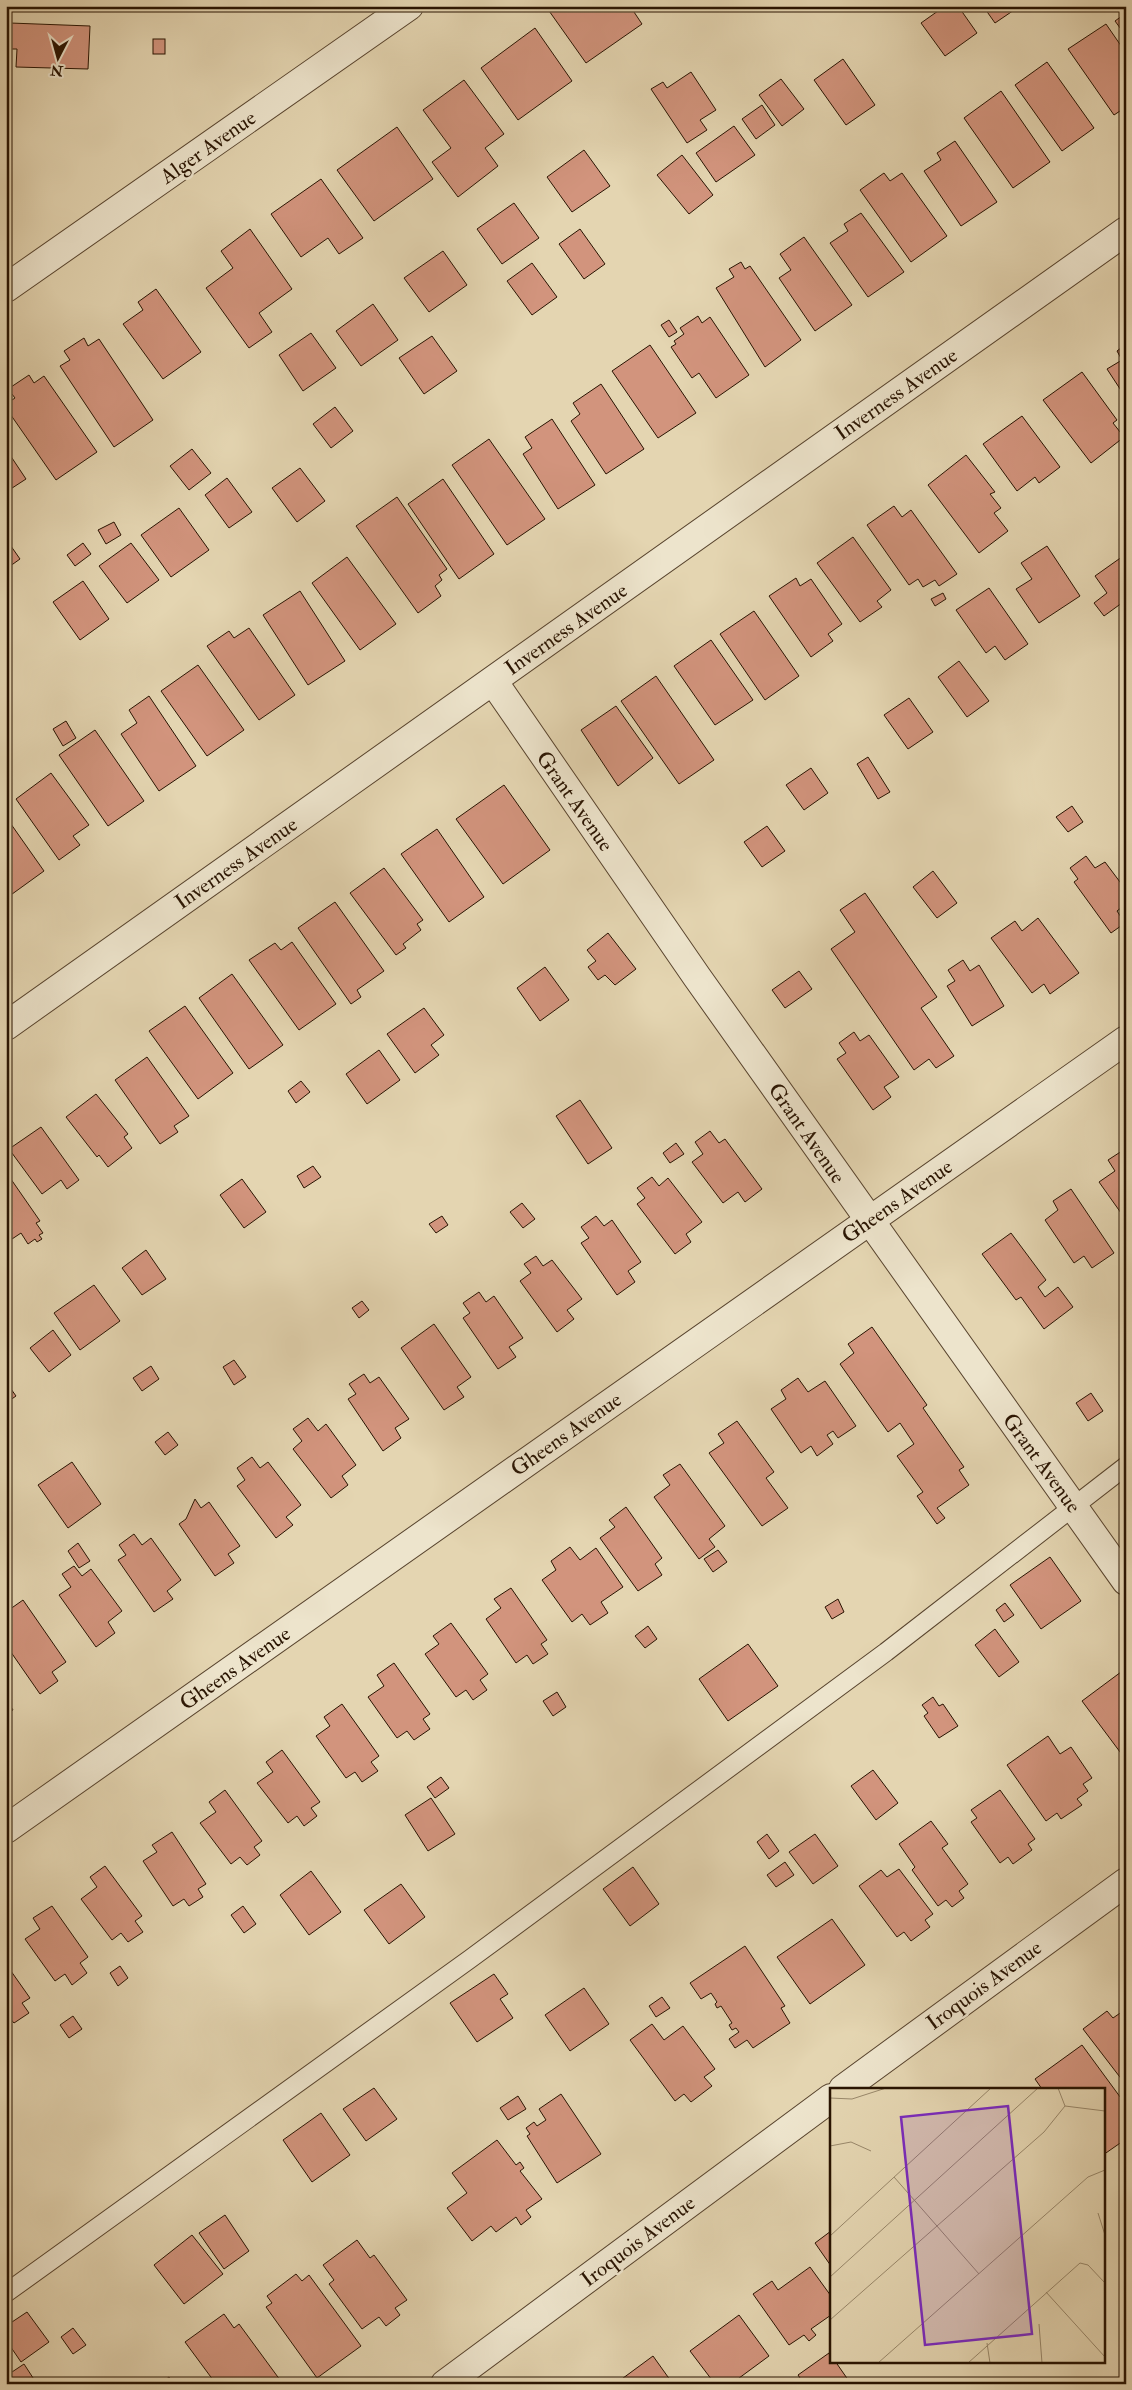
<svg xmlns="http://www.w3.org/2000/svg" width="1132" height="2390" viewBox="0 0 1132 2390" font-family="'IM FELL Double Pica',serif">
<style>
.building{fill:#d2947d;stroke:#291402}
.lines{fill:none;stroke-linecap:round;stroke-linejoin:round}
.service-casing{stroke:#58442e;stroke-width:20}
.minor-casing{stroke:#58442e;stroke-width:30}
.service{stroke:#ede4cc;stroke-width:18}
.minor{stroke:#ede4cc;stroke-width:28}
.labels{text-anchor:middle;stroke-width:5;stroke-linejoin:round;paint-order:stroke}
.street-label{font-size:21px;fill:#291402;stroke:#ede4cc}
.inset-road{fill:none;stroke:#99886b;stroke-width:1}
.view{fill:#7b2cbf;fill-opacity:0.15;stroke:#7b2cbf;stroke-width:2.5}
.inset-edge{fill:none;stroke:#291402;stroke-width:2.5}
</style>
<rect width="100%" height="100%" fill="#e4d5b1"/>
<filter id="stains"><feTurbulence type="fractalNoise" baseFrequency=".004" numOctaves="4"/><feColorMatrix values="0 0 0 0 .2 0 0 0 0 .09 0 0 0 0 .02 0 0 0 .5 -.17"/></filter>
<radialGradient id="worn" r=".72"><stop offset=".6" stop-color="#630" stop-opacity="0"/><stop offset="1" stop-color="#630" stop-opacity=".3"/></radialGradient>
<g class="building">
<path d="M17,6h70v5l-70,-2z"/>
<path d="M549,6h81l12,18 -56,39 -39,-55z"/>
<path d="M945,6h13l19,27 -32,23 -24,-33z"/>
<path d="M983,6h37l-25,17z"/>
<path d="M1126,13v23l-11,-15z"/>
<path d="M6,17h5l-1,6 80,3 -2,43 -72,-2 1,-18h-11z"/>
<path d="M1106,24l20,29v54l-12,8 -46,-66z"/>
<path d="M535,28l37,53 -54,39 -37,-52z"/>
<rect x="153" y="39" width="12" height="15"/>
<path d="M843,59l32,46 -29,20 -32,-45z"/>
<path d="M1047,62l47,66 -32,23 -47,-66z"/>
<path d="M691,72l25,38 -16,10 7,10 -20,13 -36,-54 12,-7 4,6z"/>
<path d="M781,79l23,30 -22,17 -23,-31z"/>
<path d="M464,80l40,54 -19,14 13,18 -40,31 -26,-35 19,-14 -28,-38z"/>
<path d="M1001,91l49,71 -37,26 -49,-70z"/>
<path d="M762,105l13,20 -19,14 -14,-20z"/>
<path d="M734,126l21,29 -39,27 -20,-29z"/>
<path d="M397,127l36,52 -59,42 -37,-51z"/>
<path d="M955,141l42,61 -36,24 -37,-55 17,-11 -4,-7z"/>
<path d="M584,150l26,36 -38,26 -25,-35z"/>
<path d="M682,155l31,40 -24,19 -32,-39z"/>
<path d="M884,173l6,8 12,-8 45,63 -36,26 -51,-72z"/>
<path d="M321,179l42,59 -24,16 -11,-16 -27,19 -30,-43z"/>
<path d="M514,203l25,35 -37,26 -25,-35z"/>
<path d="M861,213l43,59 -36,25 -38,-54 18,-12 -4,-7z"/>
<path d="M250,229l42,60 -33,24 13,19 -23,16 -43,-60 27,-20 -12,-17z"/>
<path d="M580,229l25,35 -21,15 -25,-35z"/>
<path d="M804,237l48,68 -37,26 -36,-53 12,-8 -11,-16z"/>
<path d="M443,251l24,34 -38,27 -25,-34z"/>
<path d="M741,262l4,7 5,-3 51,74 -36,27 -49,-79 18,-11 -5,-8z"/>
<path d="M532,263l25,34 -25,18 -25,-34z"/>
<path d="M156,289l45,63 -38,27 -40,-55 20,-14 -5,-8z"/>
<path d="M373,304l25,36 -37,26 -25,-35z"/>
<path d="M698,316l4,7 8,-6 39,58 -33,23 -17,-25 -7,5 -21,-31 5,-3 -2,-3 10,-7 -4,-6z"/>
<path d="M669,320l8,12 -8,5 -8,-12z"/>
<path d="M311,333l25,35 -33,23 -24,-36z"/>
<path d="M432,336l25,35 -33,23 -25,-36z"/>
<path d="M84,338l4,8 11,-7 54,81 -39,27 -54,-81 10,-6 -6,-9z"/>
<path d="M1126,344v54l-19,-29 15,-9 -5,-9z"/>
<path d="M650,345l46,68 -38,25 -46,-67z"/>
<path d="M1082,372l35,48 -4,3 11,14 -33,26 -48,-63z"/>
<path d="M29,375l5,8 10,-7 53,76 -41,28 -50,-72v-4l9,-6 -7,-9z"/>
<path d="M601,384l43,65 -38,25 -35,-53 9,-7 -7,-11z"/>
<path d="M335,407l18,24 -22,17 -18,-24z"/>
<path d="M1022,416l38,51 -21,16 -4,-6 -18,14 -34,-47z"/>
<path d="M552,419l43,66 -37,24 -35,-55 9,-6 -7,-11z"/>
<path d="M489,439l56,80 -38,26 -55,-80z"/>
<path d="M6,449l20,30 -20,13z"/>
<path d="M192,449l19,24 -22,17 -19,-24z"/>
<path d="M966,455l29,37 -5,2 11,14 -7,5 14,18 -29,22 -51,-68z"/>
<path d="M300,468l25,33 -28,21 -25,-34z"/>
<path d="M227,478l25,34 -23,16 -24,-33z"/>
<path d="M443,479l51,75 -35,25 -51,-75z"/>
<path d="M397,497l50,72 -8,6 3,5 -7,6 6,10 -23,17 -62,-87z"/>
<path d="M894,506l8,11 9,-7 46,64 -18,12 -4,-6 -12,7 -5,-8 -9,6 -42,-60z"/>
<path d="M179,508l30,42 -38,27 -30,-42z"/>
<path d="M114,522l7,13 -15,9 -8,-14z"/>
<path d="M853,537l38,53 -14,11 5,6 -22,15 -43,-59z"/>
<path d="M6,539l14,20 -14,10z"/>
<path d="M83,543l8,11 -16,12 -8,-11z"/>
<path d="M131,543l28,37 -32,23 -28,-37z"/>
<path d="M1047,546l33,50 -41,27 -23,-34 16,-10 -11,-16z"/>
<path d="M1126,554v46l-22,16 -10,-13 13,-10 -12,-17z"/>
<path d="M347,557l49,67 -36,26 -48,-67z"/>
<path d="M796,578l4,8 11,-7 31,45 -14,10 5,7 -22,16 -42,-61z"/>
<path d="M83,581l26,38 -29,21 -27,-38z"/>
<path d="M989,588l39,56 -23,16 -10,-14 -9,7 -30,-43z"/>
<path d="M300,591l45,70 -37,24 -45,-70z"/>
<path d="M943,593l3,6 -11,7 -4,-7z"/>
<path d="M754,611l45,65 -34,24 -45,-66z"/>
<path d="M249,628l46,67 -36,25 -52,-74 22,-15 5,7z"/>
<path d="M711,640l42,60 -38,25 -41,-59z"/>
<path d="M959,661l30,40 -22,16 -29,-40z"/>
<path d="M198,665l46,65 -37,26 -46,-65z"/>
<path d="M656,676l58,84 -35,24 -58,-83z"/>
<path d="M149,696l47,70 -37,25 -38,-57 16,-11 -8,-13z"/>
<path d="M909,698l24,34 -25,17 -24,-34z"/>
<path d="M616,706l37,52 -35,28 -37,-56z"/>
<path d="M66,721l10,17 -13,8 -10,-17z"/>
<path d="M95,730l49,71 -36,25 -49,-71z"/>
<path d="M868,757l22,35 -12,7 -21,-35z"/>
<path d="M811,768l17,25 -24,17 -18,-25z"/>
<path d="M51,773l38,52 -16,11 7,9 -21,15 -43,-61z"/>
<path d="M504,785l46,65 -47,34 -47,-65z"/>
<path d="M1072,806l11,16 -15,10 -12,-15z"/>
<path d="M6,817l38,54 -36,26 -2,-3z"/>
<path d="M767,826l18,25 -23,16 -18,-25z"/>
<path d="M437,829l47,68 -35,25 -48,-68z"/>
<path d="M1086,856l9,12 10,-6 21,28v14l-9,7 8,12 -14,10 -37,-51 4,-3 -8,-11z"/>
<path d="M384,868l39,52 -6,4 4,6 -18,14 3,4 -10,7 -46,-62z"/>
<path d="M933,871l24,32 -20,15 -24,-31z"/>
<path d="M865,893l72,104 -16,11 33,48 -18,12 -7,-9 -15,11 -83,-121 24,-17 -15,-22z"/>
<path d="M335,902l49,69 -27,19 4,7 -10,7 -53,-76z"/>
<path d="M1038,918l41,55 -29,21 -6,-10 -12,9 -41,-55 24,-17 7,10z"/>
<path d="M608,933l28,36 -21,16 -10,-10 -7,5 -10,-13 8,-6 -9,-11z"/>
<path d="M292,942l44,62 -37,26 -50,-70 26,-17 6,7z"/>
<path d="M963,960l7,11 9,-6 25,41 -32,20 -25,-40 8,-5 -7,-11z"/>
<path d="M545,967l24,33 -29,21 -23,-33z"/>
<path d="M799,971l13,18 -27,19 -13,-18z"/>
<path d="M232,974l51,71 -34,24 -50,-71z"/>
<path d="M185,1006l48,67 -35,26 -49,-68z"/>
<path d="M424,1008l20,27 -13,10 8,10 -24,18 -28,-39z"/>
<path d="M854,1032l6,9 9,-6 30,42 -15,10 7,10 -18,13 -36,-51 9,-6 -7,-10z"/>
<path d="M379,1050l21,30 -33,24 -21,-30z"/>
<path d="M147,1057l42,59 -15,10 4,6 -18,12 -45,-64z"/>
<path d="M301,1081l9,11 -14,11 -8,-12z"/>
<path d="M96,1094l32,40 -4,3 8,11 -24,19 -9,-12 -2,2 -31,-40z"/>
<path d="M580,1100l32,48 -24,16 -32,-48z"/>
<path d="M41,1127l38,53 -12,9 -6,-9 -19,14 -33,-45z"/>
<path d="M710,1131l9,12 6,-4 37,50 -17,13 -7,-10 -15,11 -31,-41 11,-8 -8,-12z"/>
<path d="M676,1143l8,11 -14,9 -7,-10z"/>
<path d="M1125,1149l1,1v70l-27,-38 16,-11 -7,-11z"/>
<path d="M313,1166l8,11 -17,11 -7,-12z"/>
<path d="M6,1172l34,49 -4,2 7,10 -4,2 3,4 -5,3 -2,-3 -7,5 -7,-11 -15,10z"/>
<path d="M652,1177l7,9 9,-8 34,44 -16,12 5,8 -16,12 -38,-50 8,-6 -8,-10z"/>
<path d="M242,1179l24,33 -22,16 -24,-33z"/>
<path d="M1071,1189l43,64 -22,15 -8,-12 -10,7 -29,-43 13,-10 -5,-9z"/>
<path d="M522,1203l13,16 -12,9 -13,-16z"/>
<path d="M442,1216l6,9 -12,8 -7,-9z"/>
<path d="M596,1216l8,10 8,-6 29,42 -13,9 7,11 -18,13 -36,-52 8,-5 -8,-11z"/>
<path d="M1011,1233l35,47 -8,7 7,10 13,-10 15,20 -29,22 -23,-32 -5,3 -34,-46z"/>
<path d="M146,1250l20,29 -24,16 -20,-27z"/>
<path d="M536,1256l7,10 9,-6 30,39 -15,11 7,9 -17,13 -37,-51 11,-8 -7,-9z"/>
<path d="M94,1285l26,36 -40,29 -26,-37z"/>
<path d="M479,1292l7,10 8,-6 29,42 -14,9 7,10 -18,12 -35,-51 7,-5 -7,-10z"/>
<path d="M362,1301l7,9 -10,8 -7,-10z"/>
<path d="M434,1324l37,53 -14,10 7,10 -20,13 -43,-62z"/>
<path d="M872,1327l55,78 -4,3 41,59 -5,3 10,15 -32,23 8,10 -8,6 -20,-28 6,-4 -26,-36 17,-12 -14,-21 -12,9 -48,-68 14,-11 -6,-9z"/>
<path d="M53,1330l18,25 -22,17 -19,-24z"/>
<path d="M234,1360l12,17 -12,8 -11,-18z"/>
<path d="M151,1366l8,13 -17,12 -9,-13z"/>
<path d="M364,1374l6,9 9,-6 30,42 -14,9 6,10 -18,13 -35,-52 8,-5 -7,-10z"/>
<path d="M798,1378l10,14 17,-11 31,45 -18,12 -5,-7 -6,4 6,9 -16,12 -6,-10 -10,7 -30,-44 15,-10 -5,-9z"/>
<path d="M6,1382l10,14 -10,7z"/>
<path d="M1091,1393l12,18 -15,10 -12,-18z"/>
<path d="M308,1418l10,13 8,-7 30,41 -14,11 6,9 -17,13 -38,-49 9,-8 -9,-12z"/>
<path d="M737,1421l37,51 -8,6 22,30 -26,18 -53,-73 15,-10 -6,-9z"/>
<path d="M168,1432l10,13 -13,10 -10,-13z"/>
<path d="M252,1457l8,11 8,-6 33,43 -15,12 7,8 -17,13 -39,-52 8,-6 -8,-12z"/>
<path d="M72,1462l29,42 -33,24 -30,-43z"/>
<path d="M680,1464l45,62 -16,13 6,8 -16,12 -45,-62 16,-12 -7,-10z"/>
<path d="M195,1499l6,9 8,-6 31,44 -12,8 6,9 -19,13 -36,-52 7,-5z"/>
<path d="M626,1507l36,51 -7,6 7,11 -24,16 -38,-53 15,-11 -6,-7z"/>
<path d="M134,1534l8,11 9,-7 30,42 -14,11 6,8 -19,13 -36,-52 8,-5 -7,-10z"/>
<path d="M78,1543l12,18 -11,7 -11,-17z"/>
<path d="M570,1547l10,13 16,-12 27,39 -22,15 7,11 -18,12 -8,-11 -10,8 -30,-42 14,-10 -5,-9z"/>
<path d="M718,1550l9,12 -14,10 -9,-13z"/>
<path d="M1050,1557l31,44 -40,28 -31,-44z"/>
<path d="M74,1566l8,10 9,-7 31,42 -14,11 7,11 -19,14 -37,-52 12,-8 -9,-13z"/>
<path d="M511,1588l36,52 -6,4 7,10 -15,10 -6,-9 -11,8 -30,-44 15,-11 -7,-9z"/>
<path d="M838,1599l6,13 -12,7 -7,-12z"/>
<path d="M23,1600l43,62 -14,10 6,9 -18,13 -34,-49v-33z"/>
<path d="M1005,1603l9,12 -10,7 -8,-12z"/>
<path d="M451,1623l37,51 -8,6 7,10 -14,10 -7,-10 -10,7 -31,-43 14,-10 -6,-8z"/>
<path d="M648,1626l9,13 -12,9 -10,-12z"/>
<path d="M995,1629l24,33 -20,15 -24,-32z"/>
<path d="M748,1644l30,42 -50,35 -29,-42z"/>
<path d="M394,1663l36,51 -7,5 7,10 -16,11 -7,-9 -10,7 -29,-41 16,-11 -7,-11z"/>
<path d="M1121,1672l5,6v82l-44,-59z"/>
<path d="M557,1692l9,15 -13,9 -10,-15z"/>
<path d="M933,1697l6,9 4,-2 15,22 -19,12 -15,-22 4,-3 -6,-8z"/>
<path d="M6,1699l7,11 -7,5z"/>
<path d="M342,1704l37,52 -8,6 7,9 -16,11 -7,-10 -9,6 -30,-42 14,-10 -6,-9z"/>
<path d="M1048,1736l12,18 11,-7 21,31 -9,6 5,7 -11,8 5,6 -21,14 -4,-6 -11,8 -39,-56z"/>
<path d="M282,1750l38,52 -9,6 6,8 -13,10 -7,-10 -9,7 -31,-40 16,-11 -7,-10z"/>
<path d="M873,1770l25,33 -22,17 -25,-34z"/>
<path d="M441,1777l8,11 -14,10 -8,-11z"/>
<path d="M225,1790l37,51 -8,6 6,8 -13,10 -7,-8 -9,7 -31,-41 16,-11 -7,-10z"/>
<path d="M1000,1790l35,49 -7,5 4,6 -19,14 -5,-7 -8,6 -29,-41 6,-4 -6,-8z"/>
<path d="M431,1798l24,36 -27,17 -23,-36z"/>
<path d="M931,1821l17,23 -6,4 26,36 -9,7 5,7 -12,9 -6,-7 -8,6 -26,-36 3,-3 -16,-23z"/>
<path d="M172,1832l34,52 -8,5 5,8 -14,9 -5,-7 -11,7 -30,-45 14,-9 -5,-7z"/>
<path d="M767,1834l12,17 -10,8 -12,-17z"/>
<path d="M815,1834l23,32 -25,18 -24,-32z"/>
<path d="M785,1862l9,13 -18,12 -9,-12z"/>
<path d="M105,1866l37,50 -7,5 8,11 -15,10 -7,-9 -9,7 -31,-41 16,-12 -7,-10z"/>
<path d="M633,1867l26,37 -29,22 -27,-37z"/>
<path d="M899,1869l34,45 -8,6 5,7 -19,14 -7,-9 -7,5 -38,-51 22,-16 6,7z"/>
<path d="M311,1871l30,41 -32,23 -29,-40z"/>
<path d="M401,1884l24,33 -36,27 -25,-34z"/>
<path d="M52,1906l36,51 -8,6 7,10 -15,12 -7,-11 -10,7 -30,-42 15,-10 -7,-11z"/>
<path d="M243,1906l13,18 -12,9 -13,-18z"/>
<path d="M832,1919l33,46 -55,39 -33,-47z"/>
<path d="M745,1946l40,60 -4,2 9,15 -37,25 -6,-8 -12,8 -6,-9 10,-7 -3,-4 -4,2 -3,-5 3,-2 -11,-17 -4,2 -2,-4 2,-2 -6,-9 -10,6 -11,-16z"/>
<path d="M6,1964l24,34 -8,5 7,10 -15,10 -8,-9z"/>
<path d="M120,1966l8,12 -10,8 -8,-13z"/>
<path d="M494,1974l14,20 -8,5 13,19 -36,24 -27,-39z"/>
<path d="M584,1988l25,36 -39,27 -25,-36z"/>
<path d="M662,1997l8,11 -14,9 -7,-11z"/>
<path d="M1126,2009v76l-43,-56 24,-18 6,7z"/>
<path d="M73,2016l9,13 -13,9 -9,-13z"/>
<path d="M652,2024l12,16 19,-14 32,43 -11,8 8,9 -21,16 -7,-8 -9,7 -45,-61z"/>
<path d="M1082,2045l44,60v34l-23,16v-66h-61l-7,-10z"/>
<path d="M374,2088l23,31 -31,22 -23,-32z"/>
<path d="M561,2094l40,60 -44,29 -30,-47 3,-2 -4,-6 8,-6 3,4 9,-6 -7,-11z"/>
<path d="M518,2096l8,13 -18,11 -8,-12z"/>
<path d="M321,2113l29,42 -38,27 -29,-42z"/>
<path d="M497,2140l19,25 4,-3 4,6 -4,3 22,28 -16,11 5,7 -10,8 -5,-8 -20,15 -5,-6 -19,15 -25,-33 20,-15 -15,-20z"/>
<path d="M225,2215l24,36 -25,18 -25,-36z"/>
<path d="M831,2231v35l-16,-23z"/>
<path d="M192,2235l31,39 -39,30 -30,-39z"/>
<path d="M357,2240l13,18 4,-3 33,45 -12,8 5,7 -14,11 -7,-9 -17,12 -33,-45 5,-4 -11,-15z"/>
<path d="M810,2267l21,29v19l-20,14 5,6 -7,6 -5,-6 -15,10 -36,-51 19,-13 6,9z"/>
<path d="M296,2274l6,7 7,-6 52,71 -44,32 -51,-71 6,-4 -5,-7z"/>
<path d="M27,2312l22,30 -28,20 -15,-22v-14z"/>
<path d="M224,2314l10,14 5,-4 44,60h-67l-31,-42z"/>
<path d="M739,2315l30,41 -38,28h-16l-25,-33z"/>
<path d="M73,2328l13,17 -13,9 -12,-17z"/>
<path d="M829,2353l2,8h4l16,23h-47l-6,-9z"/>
<path d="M653,2356l20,28h-58z"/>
<path d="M24,2364l13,20h-31v-8z"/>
<path d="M169,2377l5,7h-14z"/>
</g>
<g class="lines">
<g class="service-casing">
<path id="service" d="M6,2293l464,-334 416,-307 240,-186"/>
</g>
<g class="minor-casing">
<g id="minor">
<path d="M6,288l403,-282"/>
<path d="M493,681l204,296 429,604"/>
<path d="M6,1026l1120,-795"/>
<path d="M6,1829l1120,-789"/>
<path d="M843,2089l283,-207"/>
<path d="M445,2384l386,-286"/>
</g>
</g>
<use href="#service" class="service"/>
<use href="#minor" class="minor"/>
</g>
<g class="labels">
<g class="street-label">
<text transform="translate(208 147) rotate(-35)" y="7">Alger Avenue</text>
<text transform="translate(896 394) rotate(-35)" y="7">Inverness Avenue</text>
<text transform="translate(566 629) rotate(-35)" y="7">Inverness Avenue</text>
<text transform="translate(575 801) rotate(55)" y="7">Grant Avenue</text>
<text transform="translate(236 863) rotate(-35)" y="7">Inverness Avenue</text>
<text transform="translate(807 1133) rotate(55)" y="7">Grant Avenue</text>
<text transform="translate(897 1201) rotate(-35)" y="7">Gheens Avenue</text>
<text transform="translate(566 1434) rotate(-35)" y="7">Gheens Avenue</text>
<text transform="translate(1042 1463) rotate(54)" y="7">Grant Avenue</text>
<text transform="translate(235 1668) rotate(-35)" y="7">Gheens Avenue</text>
<text transform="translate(984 1985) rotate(-36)" y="7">Iroquois Avenue</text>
<text transform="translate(638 2241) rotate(-37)" y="7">Iroquois Avenue</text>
</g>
</g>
<g transform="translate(830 2088)">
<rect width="275" height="275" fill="#e4d5b1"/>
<path class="inset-road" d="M228,0l7,18M0,10l22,1 34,-11M0,58l21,-4 20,9M64,89l85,97M268,125l7,22M0,148l161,-148M0,189l208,-189M216,204l59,65M0,232l214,-188 21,-26 40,5M209,236l3,39M157,255l3,20M48,275l210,-186 17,-7M138,275l112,-100 8,2 17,18"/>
<path class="view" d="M178,18l24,228 -107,11 -24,-228z"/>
<rect width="275" height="275" class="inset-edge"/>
</g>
<rect width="1132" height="2390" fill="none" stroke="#e4d5b1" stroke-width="25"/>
<rect x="8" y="8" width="1117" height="2375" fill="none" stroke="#291402" stroke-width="2.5"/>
<rect x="12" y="12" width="1107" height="2365" fill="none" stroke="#291402"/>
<g transform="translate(58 58) rotate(186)" stroke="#ede4cc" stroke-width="4" paint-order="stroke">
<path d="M0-4L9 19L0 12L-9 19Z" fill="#291402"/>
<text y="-8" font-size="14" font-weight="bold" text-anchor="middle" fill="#291402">N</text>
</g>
<rect width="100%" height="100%" filter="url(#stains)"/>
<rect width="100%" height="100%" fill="url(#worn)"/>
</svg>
